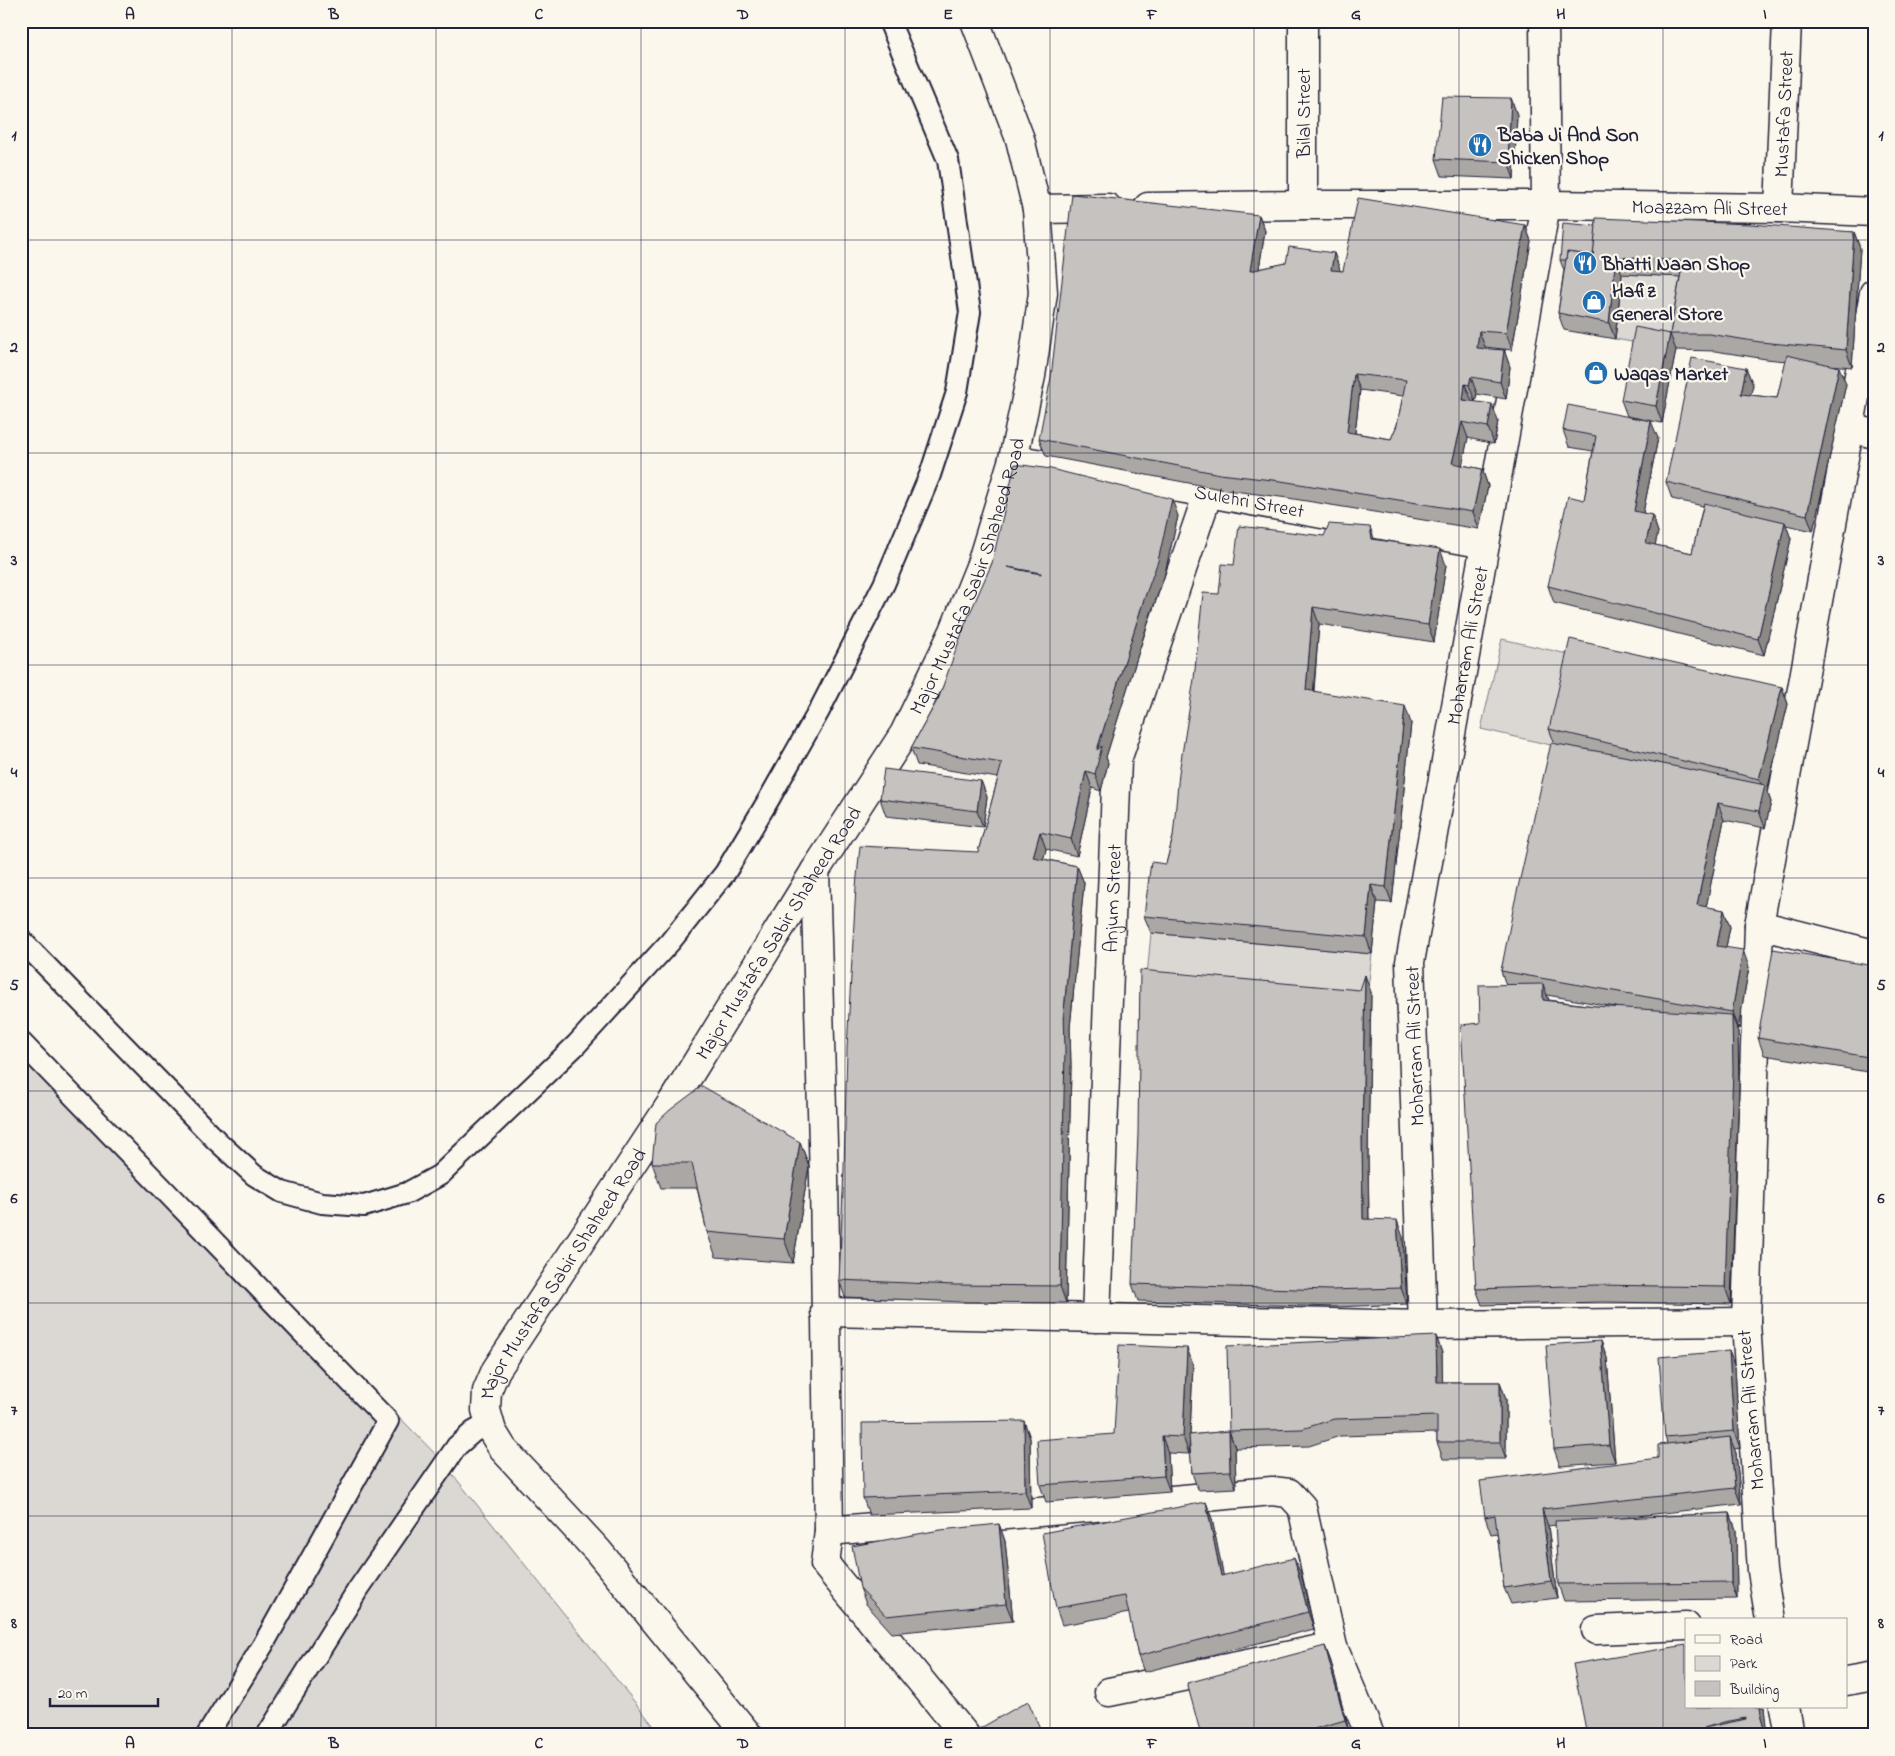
<svg xmlns="http://www.w3.org/2000/svg" width="1895" height="1756" viewBox="0 0 1895 1756" font-family="'Indie Flower',sans-serif">
<style>
.green{fill:#dbd8d3;stroke:#7e7d87}
.lines{fill:none;stroke-linecap:round;stroke-linejoin:round}
.service-casing{stroke:#22223b;stroke-width:24}
.minor-casing{stroke:#22223b;stroke-width:31}
.tertiary-casing{stroke:#22223b;stroke-width:31}
.service{stroke:#fbf7ec;stroke-width:20}
.minor{stroke:#fbf7ec;stroke-width:28}
.tertiary{stroke:#fbf7ec;stroke-width:28}
.wall{fill:#aaa7a5;stroke:#22223b;fill-rule:evenodd}
.shaded-wall{fill:#8b8886;stroke:#22223b}
.building{fill:#c6c2c0;stroke:#22223b;fill-rule:evenodd}
.grid{fill:none;stroke:#22223b;stroke-width:1;stroke-opacity:0.55}
.labels{text-anchor:middle;stroke-width:4.5;stroke-linejoin:round;paint-order:stroke}
.street-label{font-size:20px;fill:#22223b;stroke:#fbf7ec}
.poi-label{font-size:20px;font-weight:bold;fill:#22223b;stroke:#fbf7ec;text-anchor:start}
.neatline{fill:none;stroke:#22223b;stroke-width:2}
.grid-label{font-size:16px;text-anchor:middle;font-weight:bold;fill:#22223b}
</style>
<rect width="100%" height="100%" fill="#fbf7ec"/>
<filter id="ink" filterUnits="userSpaceOnUse"><feTurbulence type="fractalNoise" baseFrequency=".02" numOctaves="2"/><feDisplacementMap in="SourceGraphic" scale="10" xChannelSelector="R" yChannelSelector="G"/><feConvolveMatrix kernelMatrix="1 2 1 2 8 2 1 2 1" color-interpolation-filters="sRGB"/></filter>
<g filter="url(#ink)">
<g class="green">
<path d="M1622,274l67,3 -13,73 -61,-11z"/>
<path d="M1502,639l74,17 -21,90 -74,-17z"/>
<path d="M1151,933l221,21 -6,53 -220,-21z"/>
<path d="M21,1027l421,434 219,274h-640z"/>
</g>
<g class="lines">
<g class="service-casing">
<g id="service">
<path d="M21,940l196,201 37,34 28,17 40,11 42,3 43,-13 33,-18 136,-130 94,-103 55,-69 44,-74 50,-88 65,-127 46,-109 27,-83 13,-80 -22,-152 -59,-139"/>
<path d="M21,1042l367,379 -125,224 -56,90"/>
<path d="M267,1735l90,-144 100,-145 16,-14 16,-9"/>
</g>
</g>
<g class="minor-casing">
<g id="minor">
<path d="M1303,205v-184"/>
<path d="M1148,207l155,-2h243l-2,-184"/>
<path id="s1" d="M1779,208l8,-187"/>
<path d="M1037,209l71,-1"/>
<path d="M1849,428l25,6"/>
<path id="s2" d="M1013,459l195,34 277,51"/>
<path d="M815,871l9,307 5,353 -4,33 140,171"/>
<path d="M1759,925l115,29"/>
<path d="M825,1312l598,13 323,-3"/>
<path id="s3" d="M1096,1318l21,-558 91,-267"/>
<path id="s4" d="M1423,1325l-13,-363 136,-757 233,3 95,4"/>
<path d="M829,1531l443,-40 17,2 13,14 31,140 37,88"/>
<path d="M1770,1620l-8,-49 -16,-249 13,-397 115,-632"/>
<path d="M1596,1630l90,-4"/>
<path d="M1846,1681l28,-5"/>
<path d="M1109,1692l212,-43"/>
<path d="M1784,1707l5,28"/>
</g>
</g>
<g class="tertiary-casing">
<g id="tertiary">
<path id="s5" d="M748,1735l-150,-184 -95,-102 -11,-18 -6,-21 1,-19 9,-21 177,-269 142,-230 89,-137 50,-103 27,-67 32,-105 18,-83 12,-83 -6,-84 -17,-70 -45,-118"/>
</g>
</g>
<use href="#service" class="service"/>
<use href="#minor" class="minor"/>
<use href="#tertiary" class="tertiary"/>
</g>
<g class="wall">
<path d="M1511,98l6,17 -3,64 -72,-3 -6,-17z"/>
<path d="M1259,215l6,16 -6,38 75,-16 6,18h3l182,-46 6,16 -19,109 -27,-3v2l19,1 6,17 -4,32 -29,-5 -2,8 23,19 -4,23 -26,-6 -6,27 20,4 6,17 -9,43 -191,-31 -62,-8 -180,-34 -7,-17zM1360,390l43,6 -6,29 -6,14 -36,-6z"/>
<path d="M1596,226l258,6 6,16 -8,119 -23,-2 17,19 -33,147 -27,-6 5,14 -27,116 -210,-52 -6,-17 36,-86 9,-49 -24,-4 -6,-17 95,8 -15,75 9,2 6,17 -3,13 37,8 11,-47 -31,-7 -6,-17 80,-114 7,17 -3,10 27,3 9,-37 -20,-2 -51,-8 -39,-1 -14,73 -35,-7 -6,-16 49,-66 10,-57 -58,-3 -7,65 -51,-9 -6,-17 6,-44 -1,-1 -3,-8z"/>
<path d="M1178,516l-14,61 -15,42 -43,138 2,6 -7,28 -9,-3 -15,68 -31,-7 -3,10 34,7 7,17 -14,145 1,39 -5,236 -104,-1 -117,-5 -6,-17 139,-428 20,-74 -81,-13 -6,-17 28,-51 53,-134z"/>
<path d="M1324,536l51,3 71,26 -12,77 -115,-18 -5,67 97,32 -19,180 -15,-1 -5,52 -221,-21 -7,-17 22,-52 7,-27 46,-243 15,-29z"/>
<path d="M1782,687l6,17 -21,87 4,11 -6,26 -41,-8 -18,87 18,3 6,17 -4,20 23,20 -11,62 -1,-1 1,4 1,54 -8,218 -129,-2 -120,3 -6,-16 4,-266 26,-38 -5,-14 54,-227 -6,-15zM1547,995l74,13 -26,-2 -46,-6z"/>
<path d="M981,781l6,16 -4,30 -97,-11 -6,-17z"/>
<path d="M1874,966v107l-110,-18 -6,-17z"/>
<path d="M1371,992l-3,163 1,64 34,18 4,67 -70,3 -199,-6 -6,-17z"/>
<path d="M800,1142l9,24 -16,97 -77,-6 -9,-25 -10,-44h-36l-9,-25z"/>
<path d="M1436,1336l6,17v29h58l6,17v60h-63l-6,-17v-9l-97,3 -31,10 -74,2 -6,-17z"/>
<path d="M1601,1341l6,17 8,104 -55,4 -6,-17z"/>
<path d="M1187,1348l6,17 -3,70 39,-4 6,17 1,40 -38,2 -6,-17 -2,-33 -1,14 -21,-1 2,39 -124,10 -6,-17 74,-51z"/>
<path d="M1729,1351l6,17 5,80 -6,1 2,4 5,51 -129,15 118,-6 6,17 1,69 -173,2 -6,-17 -2,-59 -8,1 9,72 -46,6 -7,-16 -7,-55 -6,1 -6,-17 173,-59 9,-15 -2,-6z"/>
<path d="M1024,1421l6,17 1,70 -162,7 -6,-17z"/>
<path d="M1206,1502l6,17 11,57 78,-2 13,55 -170,43 -6,-16 -9,-43 -67,12 -6,-17z"/>
<path d="M999,1524l6,17 8,80 -121,12 -26,-29 -6,-16z"/>
<path d="M1325,1646l6,16 19,73h-149z"/>
<path d="M1764,1707l2,25 -179,3z"/>
</g>
<g class="shaded-wall">
<path d="M1511,98l6,17 -3,64 -6,-17z"/>
<path d="M1259,215l6,16 -9,57 -6,-17z"/>
<path d="M1525,225l6,16 -19,109 -6,-17z"/>
<path d="M1854,232l6,16 -8,119 -6,-17z"/>
<path d="M1334,253l6,17 -3,16 -6,-16z"/>
<path d="M1616,257l6,17 -7,65 -6,-16z"/>
<path d="M1479,331l6,16 -2,18 -6,-17z"/>
<path d="M1670,334l6,16 -14,73 -6,-17z"/>
<path d="M1504,350l6,17 -4,32 -6,-17z"/>
<path d="M1839,367l7,17 -33,147 -6,-16z"/>
<path d="M1746,368l7,17 -6,25 -6,-16z"/>
<path d="M1354,374l6,16 -7,59 -6,-17z"/>
<path d="M1471,377l6,17 -2,8 -6,-17z"/>
<path d="M1465,384l7,17 -9,-1z"/>
<path d="M1492,404l6,17 -4,23 -6,-17z"/>
<path d="M1651,421l7,17 -18,90 -6,-17z"/>
<path d="M1462,422l6,16 -9,42 -7,-17z"/>
<path d="M1482,469l6,17 -9,43 -6,-17z"/>
<path d="M1172,499l6,17 -14,61 -15,42 -43,138 2,6 -7,28 -6,-17 2,-24 46,-148z"/>
<path d="M1652,515l6,17 -6,27 -6,-16z"/>
<path d="M1785,522l6,17 -27,116 -6,-16z"/>
<path d="M1370,527l6,17 -4,-5z"/>
<path d="M1440,549l6,16 -12,77 -6,-17z"/>
<path d="M1313,607l6,17 -7,83 -6,-17z"/>
<path d="M1782,687l6,17 -21,87 4,11 -6,26 -6,-17 4,-21 -4,-11z"/>
<path d="M1405,706l6,17 -19,180 -6,-16z"/>
<path d="M1086,771l6,17 -15,68 -6,-17z"/>
<path d="M981,781l6,16 -4,30 -6,-16z"/>
<path d="M1718,803l6,17 -21,102 -6,-17z"/>
<path d="M1040,832l6,17 -6,25 -7,-17z"/>
<path d="M1077,866l7,17 -14,145 1,39 -5,236 -6,-17 4,-275z"/>
<path d="M1371,885l6,17 -5,52 -6,-17z"/>
<path d="M1724,910l6,17 -7,35 -6,-16z"/>
<path d="M1743,950l6,17 -11,62 -6,-17z"/>
<path d="M1365,975l6,17 -3,163 1,81 -6,-17 -1,-81z"/>
<path d="M1543,984l6,17 -6,-1z"/>
<path d="M1732,1015l6,17 1,54 -8,218 -6,-17z"/>
<path d="M800,1142l9,24 -16,97 -9,-24z"/>
<path d="M1397,1220l6,17 4,67 -6,-16z"/>
<path d="M1436,1336l6,17 1,46 -6,-17z"/>
<path d="M1601,1341l6,17 8,104 -6,-17z"/>
<path d="M1187,1348l6,17 -4,89 -6,-17z"/>
<path d="M1729,1351l6,17 5,80 -6,-17z"/>
<path d="M1500,1382l6,17v60l-6,-17z"/>
<path d="M1024,1421l6,17 1,70 -6,-17z"/>
<path d="M1229,1431l6,17 1,40 -6,-17z"/>
<path d="M1162,1436l6,17 2,39 -6,-16z"/>
<path d="M1730,1437l6,16 5,51 -6,-16z"/>
<path d="M1206,1502l6,17 15,74 -6,-17z"/>
<path d="M1542,1509l6,17 9,72 -6,-17z"/>
<path d="M1730,1513l6,17 1,69 -6,-17z"/>
<path d="M999,1524l6,17 8,80 -7,-17z"/>
<path d="M1294,1558l7,16 13,55 -6,-17z"/>
<path d="M1325,1646l6,16 19,73 -5,-15z"/>
<path d="M1759,1707h5l3,28h-1l-6,-20z"/>
</g>
<g class="building">
<path d="M1442,97l69,1 -3,64 -72,-3z"/>
<path d="M1072,194l187,21 -9,56 36,-8 3,-16 45,6 -3,17 12,1 15,-73 167,27 -19,108 -27,-2 -2,17 27,2 -4,32 -29,-5 -2,8 -4,-1 -2,16 29,4 -4,23 -26,-5 -10,41 30,6 -9,43 -192,-31 -61,-7 -181,-35 12,-62zM1354,374l52,6 -9,45 -6,14 -44,-7z"/>
<path d="M1596,218l154,6 104,8 -8,118 -86,-8 -51,-8h-39l13,-73 -67,-4 -7,66 -51,-10 9,-61 26,3z"/>
<path d="M1563,223l33,3 -3,29 -26,-3 -1,8h-6z"/>
<path d="M1635,327l35,7 -14,72 -35,-6z"/>
<path d="M1787,355l52,12 -32,148 -141,-33 26,-124 54,10 -5,26 36,4z"/>
<path d="M1568,405l83,16 -17,90 18,4 -6,28 46,10 12,-50 81,19 -27,117 -210,-53 20,-90 16,4 12,-64 -33,-6z"/>
<path d="M1015,464l36,5 121,30 -14,62 -15,41 -46,148 5,-4 -7,28 -9,-3 -15,68 -31,-7 -7,25 44,9 -13,145 1,39 -5,236 -105,-1 -116,-5 5,-111 3,-121 9,-161 4,-41 118,6 24,-89 -91,-15 28,-51 27,-75 26,-59zM1008,567l33,6v1l-21,-4z"/>
<path d="M1329,524l41,3 2,12 68,10 -12,76 -115,-18 -7,83 99,16 -19,181 -15,-2 -5,52 -222,-21 7,-54 15,2 7,-27 6,-64 15,-94 9,-86 16,1 3,-30 12,1 5,-39 85,10z"/>
<path d="M1570,639l212,48 -23,92 -210,-50z"/>
<path d="M1551,743l78,14 136,28 -6,26 -41,-8 -21,102 27,5 -7,36 26,4 -11,62 -231,-41 13,-66z"/>
<path d="M884,769l97,12 -4,30 -97,-12z"/>
<path d="M1773,949l101,17v92l-116,-20z"/>
<path d="M1140,970l220,20 5,-15 -3,163 1,81 34,1 4,68 -71,2 -198,-6 6,-150z"/>
<path d="M1543,984v16l52,6 137,9 1,55 -8,217 -129,-2 -120,4 -15,-264 19,-2 -1,-38z"/>
<path d="M702,1086l98,56 -16,97 -77,-7 -15,-69h-40l4,-40 14,-13z"/>
<path d="M1436,1336l1,46h63v60h-63v-26l-103,3 -32,10 -73,2 -2,-85z"/>
<path d="M1601,1341l8,104 -55,4 -8,-104z"/>
<path d="M1119,1345l68,3 -4,89 -21,-1 2,40 -124,9 -3,-45 77,-6z"/>
<path d="M1729,1351l5,80 -69,6 -6,-80z"/>
<path d="M1024,1421l1,70 -162,7 -1,-75z"/>
<path d="M1229,1431l1,40 -38,2 -3,-38z"/>
<path d="M1730,1437l5,51 -193,21 9,72 -47,7 -9,-73 -10,2 -5,-36 178,-23v-13z"/>
<path d="M1206,1502l15,74 73,-18 14,54 -170,44 -13,-60 -69,12 -14,-75z"/>
<path d="M1730,1513l1,69 -173,2 -3,-63z"/>
<path d="M999,1524l7,80 -120,12 -26,-28 -8,-42 88,-16z"/>
<path d="M1686,1645v62h73l1,8 6,20h-179l-14,-71zM1746,1718v1l-42,9 20,-6z"/>
<path d="M1325,1646l20,74 -31,9 1,6h-114l-14,-52z"/>
<path d="M1028,1701l15,34h-59l-5,-6z"/>
</g>
</g>
<path class="grid" d="M232,21v1714M436,21v1714M641,21v1714M845,21v1714M1050,21v1714M1254,21v1714M1459,21v1714M1663,21v1714M21,240h1853M21,453h1853M21,665h1853M21,878h1853M21,1091h1853M21,1303h1853M21,1516h1853"/>
<defs>
<g id="restaurant-disc" transform="scale(1.25)"><circle r="9.5" fill="#1f6fb2" stroke="#fbf7ec"/><path d="M-5-6h1v4h1v-4h1v4h1v-4h1v5L-1.5 .5V6h-2V.5L-5-1ZM5-6V6H3V1.5H1.5Q1.5-4 5-6Z" fill="#fff"/></g>
<g id="shop-disc" transform="scale(1.25)"><circle r="9.5" fill="#1f6fb2" stroke="#fbf7ec"/><path d="M-5-2.5h2.3a2.7 3.5 0 0 1 5.4 0H5L5.5 6h-11ZM-1.5-2.5h3a1.5 2.3 0 0 0-3 0Z" fill="#fff"/></g>
</defs>
<g fill-rule="evenodd">
<use href="#restaurant-disc" x="1480" y="145"/>
<use href="#restaurant-disc" x="1585" y="263"/>
<use href="#shop-disc" x="1594" y="302"/>
<use href="#shop-disc" x="1596" y="373"/>
</g>
<g class="labels">
<g class="street-label">
<text transform="translate(1303 113) rotate(-90)" y="7">Bilal Street</text>
<text dy="7" stroke="none"><textPath href="#s1" startOffset="94">Mustafa Street</textPath></text>
<text dy="7" stroke="none"><textPath href="#s4" startOffset="1296">Moazzam Ali Street</textPath></text>
<text dy="7" stroke="none"><textPath href="#s2" startOffset="240">Sulehri Street</textPath></text>
<text dy="7" stroke="none"><textPath href="#s5" startOffset="1388">Major Mustafa Sabir Shaheed Road</textPath></text>
<text dy="7" stroke="none"><textPath href="#s4" startOffset="685">Moharram Ali Street</textPath></text>
<text dy="7" stroke="none"><textPath href="#s3" startOffset="420">Anjum Street</textPath></text>
<text dy="7" stroke="none"><textPath href="#s5" startOffset="982">Major Mustafa Sabir Shaheed Road</textPath></text>
<text transform="translate(1414 1046) rotate(-92)" y="7">Moharram Ali Street</text>
<text dy="7" stroke="none"><textPath href="#s5" startOffset="578">Major Mustafa Sabir Shaheed Road</textPath></text>
<text transform="translate(1750 1410) rotate(-95)" y="7">Moharram Ali Street</text>
</g>
<g class="poi-label">
<text x="1498" y="141">Baba Ji And Son<tspan x="1498" dy="23">Shicken Shop</tspan></text>
<text x="1602" y="270">Bhatti Naan Shop</text>
<text x="1612" y="297">Hafiz<tspan x="1612" dy="23">General Store</tspan></text>
<text x="1614" y="380">Waqas Market</text>
</g>
</g>
<rect width="1895" height="1756" fill="none" stroke="#fbf7ec" stroke-width="55"/>
<rect x="1685" y="1618" width="162" height="90" fill="#fbf7ec" stroke="#a4a2a5"/>
<rect x="1695" y="1635" width="25" height="8" fill="#fbf7ec" stroke="#a4a2a5"/>
<text x="1730" y="1644" font-size="15" fill="#22223b">Road</text>
<rect x="1695" y="1656" width="25" height="15" fill="#dbd8d3" stroke="#a4a2a5"/>
<text x="1730" y="1668" font-size="15" fill="#22223b">Park</text>
<rect x="1695" y="1681" width="25" height="15" fill="#c6c2c0" stroke="#a4a2a5"/>
<text x="1730" y="1694" font-size="15" fill="#22223b">Building</text>
<path d="M50 1698v8h108v-8" fill="none" stroke="#22223b" stroke-width="2.5"/>
<text x="58" y="1698" font-size="15" fill="#22223b" stroke="#fbf7ec" stroke-width="4" paint-order="stroke">20 m</text>
<rect x="28" y="28" width="1840" height="1700" class="neatline"/>
<g class="grid-label">
<text x="130" y="19">A</text>
<text x="334" y="19">B</text>
<text x="539" y="19">C</text>
<text x="743" y="19">D</text>
<text x="948" y="19">E</text>
<text x="1152" y="19">F</text>
<text x="1356" y="19">G</text>
<text x="1561" y="19">H</text>
<text x="1765" y="19">I</text>
<text x="14" y="140">1</text>
<text x="1881" y="140">1</text>
<text x="14" y="352">2</text>
<text x="1881" y="352">2</text>
<text x="14" y="565">3</text>
<text x="1881" y="565">3</text>
<text x="14" y="777">4</text>
<text x="1881" y="777">4</text>
<text x="14" y="990">5</text>
<text x="1881" y="990">5</text>
<text x="14" y="1203">6</text>
<text x="1881" y="1203">6</text>
<text x="14" y="1415">7</text>
<text x="1881" y="1415">7</text>
<text x="14" y="1628">8</text>
<text x="1881" y="1628">8</text>
<text x="130" y="1748">A</text>
<text x="334" y="1748">B</text>
<text x="539" y="1748">C</text>
<text x="743" y="1748">D</text>
<text x="948" y="1748">E</text>
<text x="1152" y="1748">F</text>
<text x="1356" y="1748">G</text>
<text x="1561" y="1748">H</text>
<text x="1765" y="1748">I</text>
</g>
</svg>
